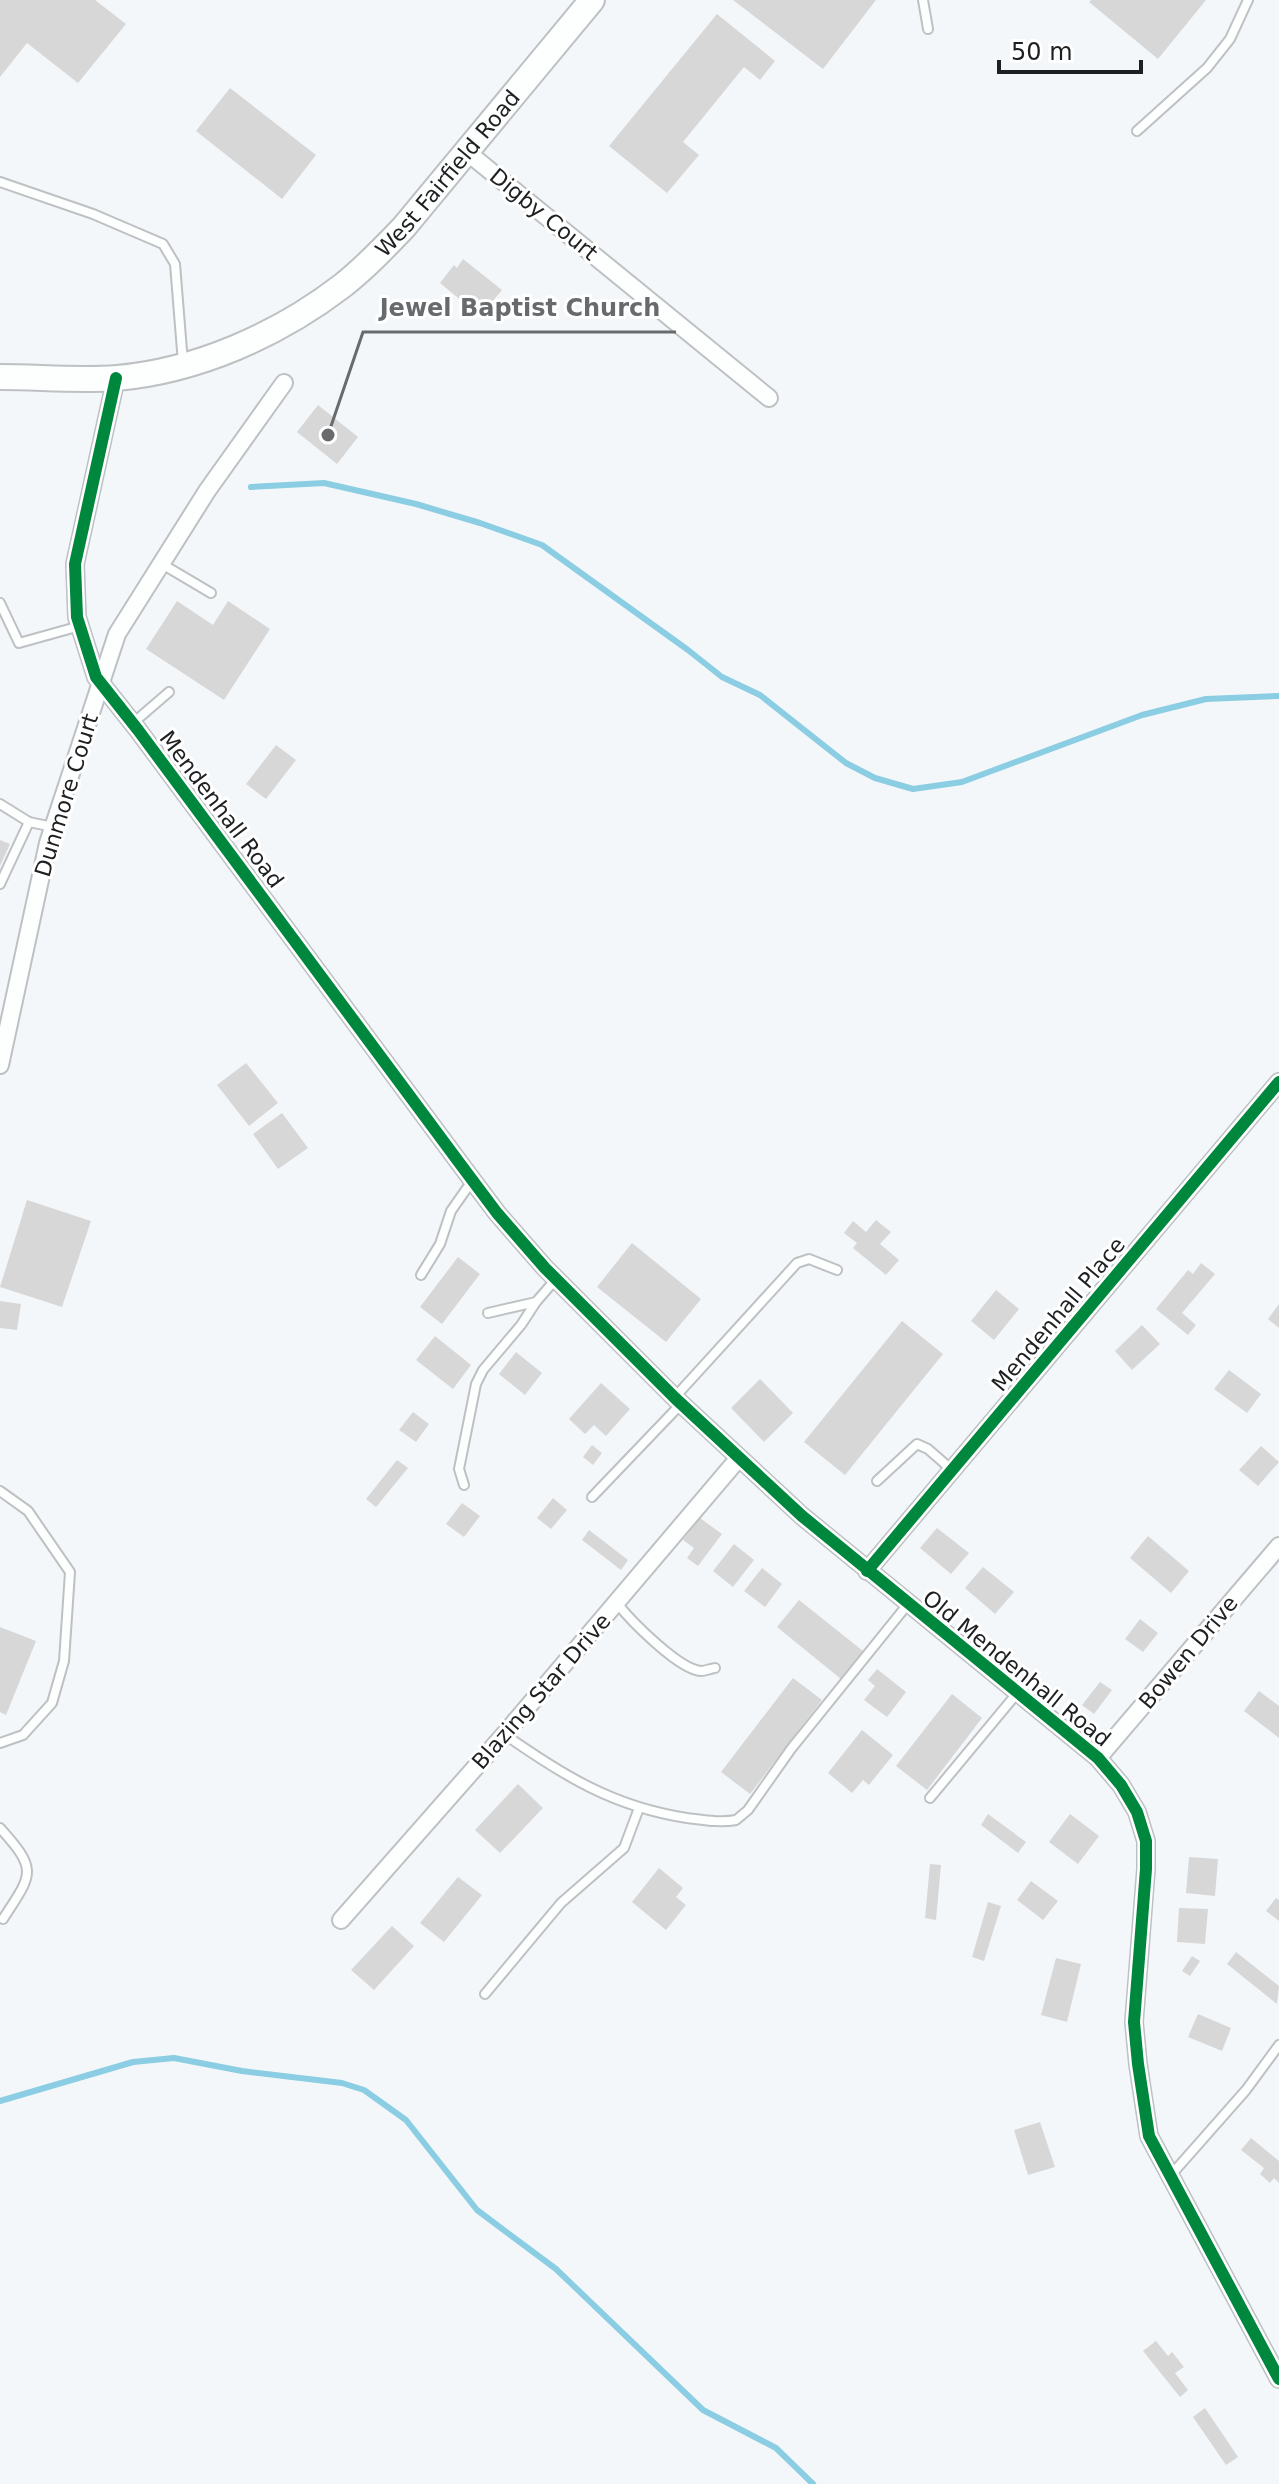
<svg xmlns="http://www.w3.org/2000/svg" width="1279" height="2484" viewBox="0 0 1279 2484" font-family="'DejaVu Sans',sans-serif">
<style>
.lines{fill:none;stroke-linecap:round;stroke-linejoin:round}
.stream{stroke:#8bcde2;stroke-width:6}
.building{fill:#d7d7d8}
.service-casing{stroke:#bec1c3;stroke-width:12}
.minor-casing{stroke:#bec1c3;stroke-width:20}
.secondary-casing{stroke:#bec1c3;stroke-width:28}
.service{stroke:#fdfefe;stroke-width:8}
.minor{stroke:#fdfefe;stroke-width:16}
.secondary{stroke:#fdfefe;stroke-width:24}
.cycleway-casing{stroke:#fff;stroke-width:17}
.cycleway{stroke:#00873e;stroke-width:12}
.labels{text-anchor:middle;stroke-width:6;stroke-linejoin:round;paint-order:stroke}
.street-label{font-size:22px;fill:#1d1f21;stroke:#fff}
.leader{fill:none;stroke:#686b6d;stroke-width:3}
.callout-dot{fill:#686b6d;stroke:#fff;stroke-width:3}
.callout-label{font-size:24px;text-anchor:middle;font-weight:bold;fill:#686b6d;stroke:#fff;stroke-width:6;stroke-linejoin:round;paint-order:stroke}
</style>
<rect width="100%" height="100%" fill="#f4f7fa"/>
<g class="lines">
<g class="stream">
<path d="M251,487l73,-4 92,21 64,19 62,22 146,105 34,27 38,18 86,68 29,15 38,11 49,-7 180,-67 64,-16 73,-3"/>
<path d="M0,2101l133,-39 41,-4 68,13 100,12 22,7 42,30 71,90 79,59 147,141 73,38 37,36"/>
</g>
</g>
<g class="building">
<path d="M0,0h95l31,24 -48,59 -51,-40 -27,34z"/>
<path d="M733,0h143l-53,69z"/>
<path d="M1091,0h115l-48,59 -69,-57z"/>
<path d="M717,14l58,47 -15,19 -16,-13 -61,75 16,13 -32,38 -58,-47z"/>
<path d="M230,88l86,67 -34,44 -86,-68z"/>
<path d="M463,259l39,31 -22,26 -40,-33 14,-18 3,3z"/>
<path d="M318,405l40,32 -21,27 -40,-32z"/>
<path d="M177,601l36,24 15,-24 42,28 -46,71 -78,-51z"/>
<path d="M276,745l20,15 -30,39 -20,-15z"/>
<path d="M0,840l10,4 -10,22z"/>
<path d="M246,1063l32,40 -29,23 -32,-41z"/>
<path d="M282,1113l26,35 -30,21 -25,-35z"/>
<path d="M27,1200l64,21 -29,86 -62,-20z"/>
<path d="M876,1220l15,12 -11,12 19,16 -13,15 -33,-27 4,-5 -13,-10 9,-12 13,11z"/>
<path d="M632,1243l69,56 -35,43 -69,-55z"/>
<path d="M458,1257l22,17 -38,50 -22,-17z"/>
<path d="M1201,1263l14,11 -33,39 14,12 -8,10 -32,-26 32,-39 5,4z"/>
<path d="M996,1290l23,19 -25,31 -23,-19z"/>
<path d="M0,1301l21,3 -4,26 -17,-2z"/>
<path d="M1279,1304v24l-11,-9z"/>
<path d="M902,1321l41,33 -98,121 -41,-33z"/>
<path d="M1142,1325l18,19 -28,26 -17,-19z"/>
<path d="M435,1336l36,29 -18,24 -37,-29z"/>
<path d="M516,1352l26,21 -17,22 -26,-21z"/>
<path d="M1229,1370l32,24 -14,19 -33,-24z"/>
<path d="M760,1379l33,34 -29,29 -33,-34z"/>
<path d="M601,1383l29,26 -24,27 -12,-11 -9,9 -16,-15z"/>
<path d="M413,1412l16,12 -13,18 -17,-12z"/>
<path d="M592,1445l10,8 -9,12 -10,-8z"/>
<path d="M1261,1446l18,16 -21,24 -19,-16z"/>
<path d="M397,1460l11,8 -32,39 -10,-8z"/>
<path d="M553,1498l14,12 -16,19 -14,-11z"/>
<path d="M462,1503l18,13 -16,21 -18,-13z"/>
<path d="M700,1518l22,16 -24,32 -11,-8 7,-10 -11,-8z"/>
<path d="M937,1528l32,25 -18,21 -31,-26z"/>
<path d="M589,1530l39,30 -7,10 -39,-30z"/>
<path d="M1148,1536l41,35 -18,22 -41,-35z"/>
<path d="M734,1544l20,16 -21,27 -20,-16z"/>
<path d="M983,1567l31,25 -19,22 -30,-26z"/>
<path d="M762,1568l20,16 -17,23 -21,-16z"/>
<path d="M799,1600l64,51 -22,28 -64,-52z"/>
<path d="M1140,1619l18,14 -15,19 -18,-13z"/>
<path d="M0,1627l36,14 -30,74 -6,-3z"/>
<path d="M877,1669l29,23 -19,25 -23,-17 11,-14 -7,-6z"/>
<path d="M793,1678l29,22 -72,94 -29,-22z"/>
<path d="M1100,1682l12,8 -18,24 -12,-9z"/>
<path d="M1259,1691l20,15v32l-35,-27z"/>
<path d="M952,1694l30,24 -55,72 -31,-24z"/>
<path d="M862,1730l31,25 -24,30 -6,-5 -11,13 -24,-20z"/>
<path d="M518,1784l25,24 -43,45 -25,-23z"/>
<path d="M988,1814l38,28 -8,11 -37,-28z"/>
<path d="M1070,1814l29,22 -21,28 -29,-22z"/>
<path d="M1189,1857l29,2 -3,37 -29,-3z"/>
<path d="M930,1864l11,1 -5,55 -11,-2z"/>
<path d="M659,1868l24,20 -7,9 10,8 -20,25 -34,-28z"/>
<path d="M458,1877l24,18 -38,47 -24,-19z"/>
<path d="M1031,1881l27,20 -15,19 -26,-20z"/>
<path d="M1276,1898l3,2v21l-13,-10z"/>
<path d="M988,1902l13,4 -17,55 -12,-4z"/>
<path d="M1179,1908l29,1 -3,35 -28,-2z"/>
<path d="M392,1926l22,20 -40,44 -23,-20z"/>
<path d="M1236,1952l43,34 -2,18 -50,-40z"/>
<path d="M1192,1956l8,5 -10,15 -8,-5z"/>
<path d="M1056,1958l25,6 -14,58 -26,-7z"/>
<path d="M1198,2014l33,14 -9,23 -34,-14z"/>
<path d="M1040,2122l15,45 -27,8 -14,-45z"/>
<path d="M1251,2138l28,23v22l-5,-5 -4,5 -10,-9 4,-6 -23,-18z"/>
<path d="M1156,2341l12,15 4,-4 12,15 -9,6 13,17 -8,7 -37,-46z"/>
<path d="M1205,2408l33,49 -12,8 -33,-48z"/>
</g>
<g class="lines">
<g class="service-casing">
<g id="service">
<path d="M923,0l5,29"/>
<path d="M1137,131l70,-63 23,-29 18,-39"/>
<path d="M0,182l93,32 70,30 12,20 8,99"/>
<path d="M162,564l49,29"/>
<path d="M0,603l19,40 61,-17"/>
<path d="M133,723l36,-31"/>
<path d="M0,804l29,18 24,5"/>
<path d="M0,884l29,-62"/>
<path d="M421,1275l19,-31 11,-33 21,-30"/>
<path d="M488,1313l48,-11 20,-23"/>
<path d="M675,1397l122,-134 12,-4 28,11"/>
<path d="M877,1481l40,-37 11,5 24,21"/>
<path d="M464,1485l-5,-16 17,-85 7,-14 38,-45 15,-23"/>
<path d="M0,1491l28,20 42,61 -6,89 -12,42 -29,32 -23,8"/>
<path d="M592,1497l89,-93"/>
<path d="M617,1603c13,17 63,68 85,68 1,0 12,-3 13,-3"/>
<path d="M504,1734c60,42 110,73 183,84 17,2 33,5 49,2l12,-10 43,-61 117,-145"/>
<path d="M930,1798l88,-106"/>
<path d="M0,1828c39,43 32,46 3,91"/>
<path d="M485,1994l76,-91 63,-55 15,-40"/>
<path d="M1171,2175l75,-85 33,-45"/>
</g>
</g>
<g class="minor-casing">
<g id="minor">
<path d="M467,152l302,246"/>
<path d="M116,378l-41,186 2,53 19,60 42,53 323,435 36,48 48,55 130,130 127,118 296,242 23,27 16,27 9,29v28l-12,153 4,42 11,72 130,243"/>
<path d="M0,1065l48,-222 69,-209 90,-143 77,-108"/>
<path d="M867,1571l412,-489"/>
<path d="M1098,1758l181,-212"/>
<path d="M341,1920l162,-184 235,-277"/>
</g>
</g>
<g class="secondary-casing">
<g id="secondary">
<path id="s1" d="M0,377c38,0 79,4 117,1 80,-7 161,-43 225,-92 22,-17 42,-38 62,-59l188,-227"/>
</g>
</g>
<use href="#service" class="service"/>
<use href="#minor" class="minor"/>
<use href="#secondary" class="secondary"/>
<g class="cycleway-casing">
<g id="cycleway">
<path d="M116,378l-41,186 2,53 19,60 42,53 323,435 36,48 48,55 130,130 127,118 296,242 23,27 16,27 9,29v28l-12,153 4,42 11,72 130,243"/>
<path d="M867,1571l412,-489"/>
</g>
</g>
<use href="#cycleway" class="cycleway"/>
</g>
<g class="labels">
<g class="street-label">
<text dy="8" stroke="none"><textPath href="#s1" startOffset="518">West Fairfield Road</textPath></text>
<text transform="translate(544 214) rotate(39)" y="8">Digby Court</text>
<text transform="translate(66 795) rotate(-73)" y="8">Dunmore Court</text>
<text transform="translate(222 809) rotate(53)" y="8">Mendenhall Road</text>
<text transform="translate(1058 1314) rotate(-50)" y="8">Mendenhall Place</text>
<text transform="translate(1188 1652) rotate(-50)" y="8">Bowen Drive</text>
<text transform="translate(1017 1668) rotate(39)" y="8">Old Mendenhall Road</text>
<text transform="translate(541 1691) rotate(-49)" y="8">Blazing Star Drive</text>
</g>
</g>
<path class="leader" d="M328 435L363 332H676"/>
<circle class="callout-dot" cx="328" cy="435" r="8"/>
<g class="callout-label">
<text x="520" y="316">Jewel Baptist Church</text>
</g>
<path d="M999 60v12h142v-12" fill="none" stroke="#1d1f21" stroke-width="4"/>
<text x="1011" y="60" font-size="24" fill="#1d1f21" stroke="#ffffff" stroke-width="6" paint-order="stroke">50 m</text>
</svg>
